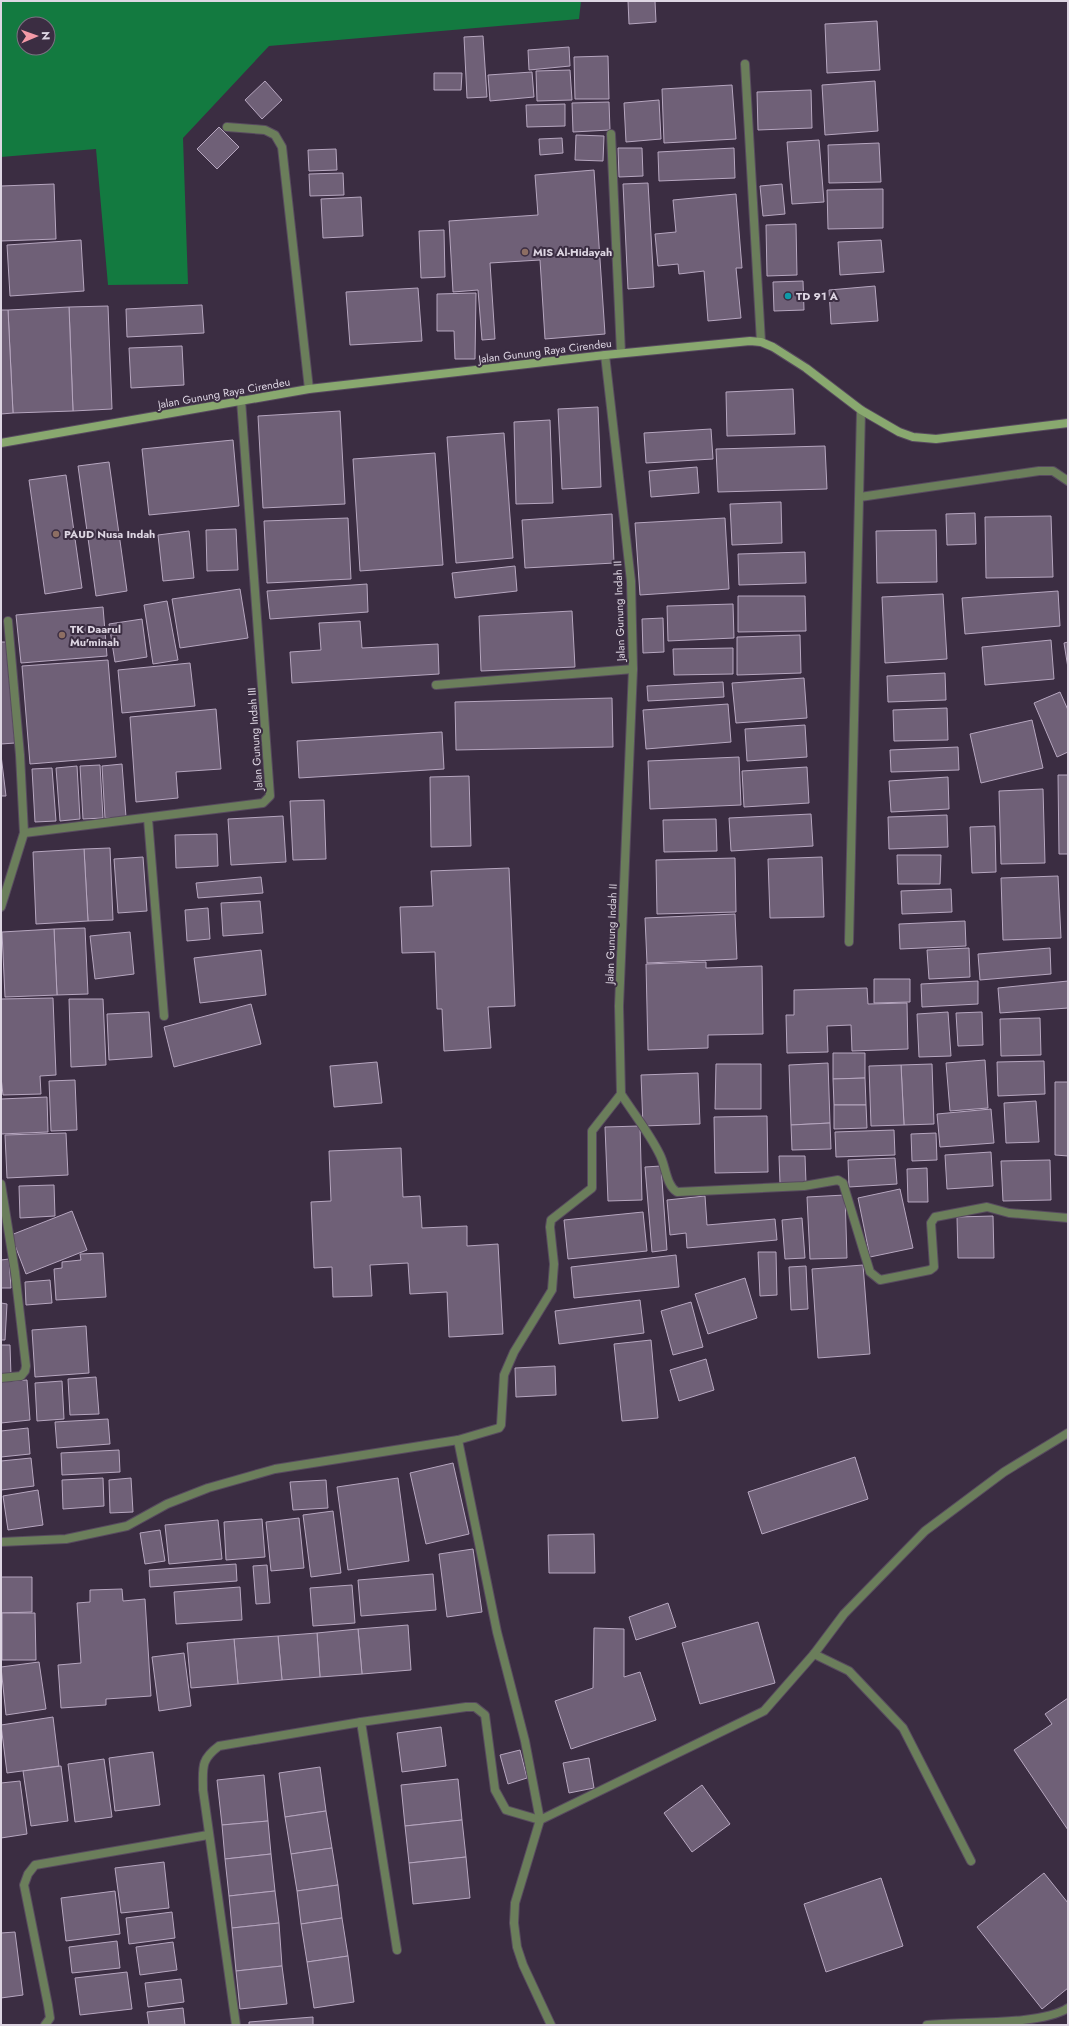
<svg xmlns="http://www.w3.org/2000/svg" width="1069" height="2026" viewBox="0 0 1069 2026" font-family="Jost,sans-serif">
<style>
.forest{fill:#137a40;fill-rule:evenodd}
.building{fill:#6f6077;stroke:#b6a6bf}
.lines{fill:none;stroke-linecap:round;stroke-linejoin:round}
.lane-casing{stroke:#584b5f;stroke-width:10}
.street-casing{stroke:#584b5f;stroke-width:10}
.secondary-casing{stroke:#584b5f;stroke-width:10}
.lane{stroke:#6b7e5b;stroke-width:8}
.street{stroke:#6b7e5b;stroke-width:8}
.secondary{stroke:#89a86f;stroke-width:8}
.education-dot{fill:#8d6e63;stroke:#3b2d42;stroke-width:1.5}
.culture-dot{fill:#0f9aa8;stroke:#3b2d42;stroke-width:1.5}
.labels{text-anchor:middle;stroke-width:4;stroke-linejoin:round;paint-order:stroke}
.poi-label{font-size:11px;font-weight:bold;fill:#ded6e3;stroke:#3b2d42;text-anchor:start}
.street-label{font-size:11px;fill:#ded6e3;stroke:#3b2d42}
</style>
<rect width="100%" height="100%" fill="#3b2d42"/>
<path class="forest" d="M1,1h580l-2,18 -310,27 -86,92 5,146 -80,1 -12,-136 -95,8zM24,24h24v24h-24z"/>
<g class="building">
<path d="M628,1h27l1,21 -27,2z"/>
<path d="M877,21l3,49 -53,3 -2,-49z"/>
<path d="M483,36l4,61 -20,1 -3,-61z"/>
<path d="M569,47l1,19 -41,4 -1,-20z"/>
<path d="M608,56l1,43h-34l-1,-42z"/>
<path d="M570,70l2,30 -35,1 -1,-30z"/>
<path d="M532,72l2,25 -44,4 -2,-26z"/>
<path d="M434,73h28l-1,17h-27z"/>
<path d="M265,81l17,19 -20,19 -17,-19z"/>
<path d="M875,81l3,50 -53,4 -3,-50z"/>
<path d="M732,85l4,54 -72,4 -2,-54z"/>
<path d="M811,90l1,38 -54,2 -1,-38z"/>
<path d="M659,100l2,39 -35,3 -2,-39z"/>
<path d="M609,102l1,28 -37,2 -1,-29z"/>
<path d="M565,104v22l-38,1 -1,-22z"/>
<path d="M219,127l20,20 -22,22 -20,-20z"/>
<path d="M576,135l28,1 -1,25 -28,-1z"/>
<path d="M562,138l1,15 -23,2 -1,-16z"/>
<path d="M819,140l5,62 -32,2 -5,-62z"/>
<path d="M879,143l2,39 -52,1 -1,-38z"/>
<path d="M618,148h24l1,28 -24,1z"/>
<path d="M734,148l1,30 -76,3 -1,-29z"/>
<path d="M336,149l1,21 -28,1 -1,-21z"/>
<path d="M594,170l11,164 -60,5 -5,-79 -50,3 5,76 -13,1 -4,-50 -25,2 -4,-71 89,-6 -3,-40z"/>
<path d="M343,173l1,22 -34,1 -1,-22z"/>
<path d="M648,183l6,104 -26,2 -5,-105z"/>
<path d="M54,184l2,55 -55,2v-55z"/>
<path d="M782,184l3,30 -22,2 -3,-30z"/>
<path d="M883,189v39l-55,1 -1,-39z"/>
<path d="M736,194l6,74h-6l5,50 -33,3 -4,-50 -25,3 -1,-10 -20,2 -3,-32 21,-2 -3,-32z"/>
<path d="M361,197l2,39 -40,2 -2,-39z"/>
<path d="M796,224l1,51 -30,1 -1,-51z"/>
<path d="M444,230l1,47 -24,1 -2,-47z"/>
<path d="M81,240l3,51 -74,5 -3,-51z"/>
<path d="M881,240l3,32 -44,3 -2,-33z"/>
<path d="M803,281l1,29 -30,1 -1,-29z"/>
<path d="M875,286l3,35 -47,3 -2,-34z"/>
<path d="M418,288l4,53 -72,4 -4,-53z"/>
<path d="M476,293l-1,66h-20l-1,-28h-17v-37z"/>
<path d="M202,305l2,28 -77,4 -1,-28z"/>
<path d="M108,306l4,103 -39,2 -4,-104z"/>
<path d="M69,307l4,104 -60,2 -5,-103z"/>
<path d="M1,310h7l5,103 -12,1z"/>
<path d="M182,346l2,39 -53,3 -2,-40z"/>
<path d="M793,389l2,45 -68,2 -1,-44z"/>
<path d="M598,407l3,80 -39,2 -4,-80z"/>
<path d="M340,411l5,93 -82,4 -5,-92z"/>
<path d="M550,420l3,83 -37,1 -2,-82z"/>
<path d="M711,429l2,30 -67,4 -2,-30z"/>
<path d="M504,433l9,125 -57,5 -9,-126z"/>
<path d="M233,440l6,66 -90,9 -7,-66z"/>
<path d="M825,446l2,43 -109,3 -2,-43z"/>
<path d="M435,453l8,112 -83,6 -7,-112z"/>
<path d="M109,462l18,129 -31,5 -18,-130z"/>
<path d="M697,467l2,26 -48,4 -2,-26z"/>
<path d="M66,475l16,113 -37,6 -16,-114z"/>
<path d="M781,502l1,41 -50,2 -2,-41z"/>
<path d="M975,513l1,31 -29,1 -1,-31z"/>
<path d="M612,514l2,49 -89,5 -3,-48z"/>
<path d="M1051,516l2,61 -67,1 -1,-61z"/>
<path d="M348,518l3,61 -84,4 -3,-62z"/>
<path d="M725,518l4,71 -89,6 -5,-72z"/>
<path d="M236,529l2,41 -31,1 -1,-41z"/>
<path d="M936,530l1,52 -60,1 -1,-52z"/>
<path d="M189,531l5,47 -31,3 -5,-46z"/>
<path d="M805,552l1,31 -67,2 -1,-31z"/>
<path d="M515,566l2,25 -62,7 -3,-25z"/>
<path d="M367,584l1,28 -98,7 -3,-28z"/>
<path d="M240,589l8,49 -68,10 -8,-49z"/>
<path d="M1058,591l2,35 -95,8 -3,-36z"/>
<path d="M943,594l4,65 -62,4 -3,-66z"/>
<path d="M738,596h67l1,35 -68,1z"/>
<path d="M167,601l11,59 -25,4 -9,-59z"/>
<path d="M733,604l1,34 -66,3 -1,-35z"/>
<path d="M103,607l4,49 -86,7 -5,-48z"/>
<path d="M572,611l3,56 -94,4 -2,-55z"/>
<path d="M663,618l1,34 -21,1 -1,-34z"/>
<path d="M142,619l5,38 -32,5 -6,-38z"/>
<path d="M360,621l2,27 76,-4 1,30 -147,9 -2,-31 31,-2 -2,-27z"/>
<path d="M800,635l1,38 -64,2v-38z"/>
<path d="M1051,640l3,39 -69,6 -3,-38z"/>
<path d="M1,642h5l9,101 -14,1z"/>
<path d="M1068,642v26l-4,-25z"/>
<path d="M733,648v26l-59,1 -1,-26z"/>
<path d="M108,660l8,97 -86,7 -8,-98z"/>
<path d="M190,663l5,43 -73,7 -4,-43z"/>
<path d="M945,673l1,27 -58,2 -1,-26z"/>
<path d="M804,678l3,40 -71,5 -4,-40z"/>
<path d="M723,682l1,15 -76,4 -1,-15z"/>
<path d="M1060,692l8,18v42l-11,5 -23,-54z"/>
<path d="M612,698l1,49 -157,3 -1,-48z"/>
<path d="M728,704l3,38 -85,7 -3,-39z"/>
<path d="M947,708l1,32 -54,1 -1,-31z"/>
<path d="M216,709l5,60 -45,3 2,26 -42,4 -6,-85z"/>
<path d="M1032,720l11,48 -62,15 -11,-49z"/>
<path d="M805,725l2,32 -60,4 -2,-32z"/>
<path d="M442,732l2,37 -145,9 -2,-37z"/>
<path d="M958,747l1,23 -68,2 -1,-22z"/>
<path d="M1,755l5,41h-5z"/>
<path d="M739,757l2,48 -91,4 -2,-48z"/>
<path d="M122,764l4,53 -21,1 -3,-52z"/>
<path d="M100,765l3,53 -20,1 -3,-53z"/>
<path d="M77,766l3,53 -20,2 -4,-53z"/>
<path d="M807,767l2,36 -65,4 -2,-36z"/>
<path d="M52,768l4,53 -21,1 -3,-53z"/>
<path d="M1058,775h10v79h-9z"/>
<path d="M469,776l2,70 -40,1 -1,-70z"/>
<path d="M948,777l1,32 -58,3 -2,-31z"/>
<path d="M1043,789l2,74 -44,1 -2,-73z"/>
<path d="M324,800l2,59 -33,1 -3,-59z"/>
<path d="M811,814l2,32 -82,5 -2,-33z"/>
<path d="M947,815l1,32 -59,2 -1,-32z"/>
<path d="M283,816l3,46 -55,3 -3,-46z"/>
<path d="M716,819l1,32 -53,1 -1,-32z"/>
<path d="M995,826l1,46 -24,1 -2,-46z"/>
<path d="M217,834l1,32 -42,2 -1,-33z"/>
<path d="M110,848l3,72 -25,1 -4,-72z"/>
<path d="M84,849l4,72 -52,3 -3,-72z"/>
<path d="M897,855h44l-1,29h-42z"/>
<path d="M143,857l4,54 -29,2 -4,-54z"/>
<path d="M822,857l2,60 -54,1 -2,-59z"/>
<path d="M735,858l1,54 -79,2 -1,-54z"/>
<path d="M509,868l6,138 -27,1 3,41 -47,3 -2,-42h-5l-2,-57 -33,1 -2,-46 33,-1 -2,-35z"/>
<path d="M1058,876l3,62 -58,2 -2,-62z"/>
<path d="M261,877l2,16 -65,5 -2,-15z"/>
<path d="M951,889l1,23 -50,2 -1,-23z"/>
<path d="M260,901l3,32 -40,3 -2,-33z"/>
<path d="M208,908l2,31 -23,2 -2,-31z"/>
<path d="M735,914l2,45 -90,4 -2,-45z"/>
<path d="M965,921l1,25 -66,3 -1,-25z"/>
<path d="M85,928l3,66 -31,1 -3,-66z"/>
<path d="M54,929l3,66 -52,2 -3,-65z"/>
<path d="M130,932l4,42 -39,5 -5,-43z"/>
<path d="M969,948l1,29 -41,2 -2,-29z"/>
<path d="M1050,948l1,26 -71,6 -2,-26z"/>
<path d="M261,950l5,45 -66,8 -6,-45z"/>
<path d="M706,962v6l56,-2 1,68 -55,1v13l-60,2 -2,-86z"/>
<path d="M874,979h36v23l-36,1z"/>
<path d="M978,981v23l-56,3 -1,-23z"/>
<path d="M1068,981v27l-68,5 -2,-25z"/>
<path d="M867,988l1,16 39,-1 1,46 -56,2 -1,-26 -24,1 1,26 -41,1 -1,-38h8v-25z"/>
<path d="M53,998l3,77 -16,1 1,18 -38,1 -2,-18v-78z"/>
<path d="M69,999h34l3,66 -35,2z"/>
<path d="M251,1004l10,40 -87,23 -10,-40z"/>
<path d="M149,1012l3,45 -43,3 -2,-46z"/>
<path d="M948,1012l3,44 -32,1 -2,-43z"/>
<path d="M982,1012l1,33 -25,1 -2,-33z"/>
<path d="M1040,1018l1,37 -40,1 -1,-37z"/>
<path d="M833,1053h32v25l-32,1z"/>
<path d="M985,1060l3,48 -38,3 -4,-48z"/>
<path d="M1044,1061l1,33 -47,2 -1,-34z"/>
<path d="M377,1062l5,41 -48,4 -4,-41z"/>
<path d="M828,1063l2,60 -39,2 -2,-60z"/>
<path d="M716,1064h45v45h-46z"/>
<path d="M932,1064l2,60 -30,1 -3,-60z"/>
<path d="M901,1065l3,60 -33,1 -2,-60z"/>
<path d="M698,1073l2,51 -57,2 -2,-51z"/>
<path d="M865,1078l1,27h-32l-1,-26z"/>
<path d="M75,1080l2,50 -26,1 -2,-50z"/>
<path d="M1055,1082h13v74l-13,-1z"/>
<path d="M47,1097l1,35 -47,2v-35z"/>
<path d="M1036,1101l3,41 -33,1 -2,-40z"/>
<path d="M834,1105h32l1,23 -33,1z"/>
<path d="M991,1109l3,34 -54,4 -3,-33z"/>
<path d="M767,1116l1,56 -53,1 -1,-56z"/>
<path d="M830,1123l1,26 -39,1 -1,-25z"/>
<path d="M640,1126l2,74 -34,1 -3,-74z"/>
<path d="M894,1130l1,25 -59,2 -1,-25z"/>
<path d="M66,1133l2,42 -61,3 -2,-43z"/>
<path d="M936,1133l1,27 -25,1 -1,-27z"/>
<path d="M401,1148l2,49 17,-1 2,32 45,-2v20l31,-2 5,90 -54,3 -2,-45 -37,2 -2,-31 -38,2 2,31 -39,1 -1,-30 -18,1 -3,-66 20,-1 -2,-50z"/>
<path d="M991,1152l2,34 -46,3 -2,-34z"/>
<path d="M779,1156h26l1,27h-26z"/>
<path d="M895,1158l2,26 -48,3 -1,-27z"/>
<path d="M1050,1160l1,40 -48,1 -2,-40z"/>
<path d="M661,1166l6,84 -15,2 -7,-85z"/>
<path d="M927,1168l1,34h-20l-1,-33z"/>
<path d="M54,1185l1,31 -35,2 -1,-32z"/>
<path d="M900,1189l13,59 -43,9 -12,-59z"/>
<path d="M845,1195l2,63 -37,1 -3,-62z"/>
<path d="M705,1196l2,29 68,-6 2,21 -90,8 -1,-15 -16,2 -3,-35z"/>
<path d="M72,1211l15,39 -61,24 -15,-39z"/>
<path d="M643,1212l4,39 -79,8 -4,-39z"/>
<path d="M993,1216l1,42h-36l-1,-41z"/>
<path d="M802,1218l3,40 -20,1 -3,-39z"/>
<path d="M758,1252h18l1,43 -17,1z"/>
<path d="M103,1253l3,44 -50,3 -2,-31 8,-1v-6l19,-2 -1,-6z"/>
<path d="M676,1255l3,32 -105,11 -3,-31z"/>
<path d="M9,1259l2,29h-10v-28z"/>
<path d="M863,1265l7,89 -52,4 -6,-89z"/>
<path d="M806,1266l2,43 -17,1 -2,-43z"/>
<path d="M745,1278l12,40 -49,16 -13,-40z"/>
<path d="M50,1280l2,23 -26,2 -1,-23z"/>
<path d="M640,1300l4,33 -85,11 -4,-33z"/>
<path d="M691,1302l12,45 -30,8 -12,-44z"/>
<path d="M1,1303l6,1 -2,36h-4z"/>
<path d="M86,1326l3,47 -54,4 -3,-47z"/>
<path d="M651,1340l7,78 -36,3 -8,-77z"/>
<path d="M1,1345h9l1,31h-10z"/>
<path d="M706,1359l8,31 -35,11 -9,-31z"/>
<path d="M555,1366l1,29 -40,2 -1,-29z"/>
<path d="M96,1377l3,37 -29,1 -2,-36z"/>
<path d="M27,1380l3,40 -29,3v-41z"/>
<path d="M62,1381l2,38 -27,2 -2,-38z"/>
<path d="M108,1419l2,25 -53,4 -2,-26z"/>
<path d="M28,1428l2,26 -29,3v-26z"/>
<path d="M119,1450l1,22 -58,3 -1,-22z"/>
<path d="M855,1457l13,42 -106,35 -14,-42z"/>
<path d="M31,1458l3,28 -33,4v-29z"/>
<path d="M453,1463l16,71 -43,10 -16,-71z"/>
<path d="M103,1478l1,28 -41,3 -1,-29z"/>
<path d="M131,1478l2,34 -23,1 -1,-33z"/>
<path d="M398,1478l11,83 -61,9 -11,-83z"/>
<path d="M326,1480l2,28 -35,2 -3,-28z"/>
<path d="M38,1490l5,35 -35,5 -5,-34z"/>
<path d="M333,1511l8,62 -30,4 -8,-62z"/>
<path d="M299,1518l5,50 -33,3 -5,-49z"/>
<path d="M262,1519l3,38 -39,3 -2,-38z"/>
<path d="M218,1520l4,39 -53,5 -4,-39z"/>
<path d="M160,1530l5,31 -20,3 -5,-31z"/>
<path d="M594,1534l1,39h-46l-1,-38z"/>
<path d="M473,1549l9,63 -35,5 -8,-63z"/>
<path d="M236,1564l1,17 -87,6 -1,-17z"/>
<path d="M267,1565l3,38 -14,1 -3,-38z"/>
<path d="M433,1574l3,36 -75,6 -3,-36z"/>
<path d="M1,1577h31v35l-31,1z"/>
<path d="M352,1585l3,38 -42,3 -3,-38z"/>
<path d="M240,1587l2,33 -66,4 -2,-32z"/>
<path d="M122,1589l1,12 22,-2 6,97 -45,3v6l-45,3 -3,-43 23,-2 -4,-60 13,-1v-12z"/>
<path d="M668,1603l8,24 -40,13 -7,-23z"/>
<path d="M2,1613h33l1,47h-34z"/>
<path d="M758,1622l17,61 -75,21 -18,-61z"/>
<path d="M408,1625l3,45 -49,4 -4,-45z"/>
<path d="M594,1628l30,1v48l16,-5 16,48 -85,29 -16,-48 38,-13z"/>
<path d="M358,1629l4,45 -42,3 -3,-44z"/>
<path d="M317,1633l3,44 -38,3 -4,-44z"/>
<path d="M278,1636l4,44 -44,4 -4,-45z"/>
<path d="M234,1639l4,45 -47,4 -4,-45z"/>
<path d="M184,1653l7,53 -32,5 -7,-54z"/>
<path d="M39,1662l7,47 -40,6 -5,-48z"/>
<path d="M1068,1698v132l-54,-80 38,-26 -7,-10z"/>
<path d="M53,1717l6,49 -52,7 -6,-48z"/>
<path d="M441,1727l5,39 -44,6 -5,-39z"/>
<path d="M520,1750l7,28 -19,6 -8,-29z"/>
<path d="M153,1752l7,53 -45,6 -6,-53z"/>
<path d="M589,1758l5,30 -25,5 -6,-30z"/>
<path d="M104,1759l8,58 -37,5 -7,-58z"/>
<path d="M61,1766l7,55 -37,5 -8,-55z"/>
<path d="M320,1767l6,44 -41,6 -6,-44z"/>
<path d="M264,1775l4,46 -46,4 -5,-45z"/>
<path d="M458,1779l4,41 -57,6 -4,-41z"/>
<path d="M20,1781l7,53 -26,4v-55z"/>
<path d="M702,1785l28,39 -38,28 -28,-39z"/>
<path d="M326,1811l6,37 -41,6 -6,-37z"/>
<path d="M462,1820l4,37 -57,6 -4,-37z"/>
<path d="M268,1821l3,33 -46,5 -3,-34z"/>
<path d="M332,1848l6,37 -41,6 -6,-37z"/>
<path d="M271,1854l4,37 -46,5 -4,-37z"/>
<path d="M466,1857l4,41 -57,6 -4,-41z"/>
<path d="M164,1862l5,46 -48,5 -6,-45z"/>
<path d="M1044,1873l24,30v85l-26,21 -65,-82z"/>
<path d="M881,1878l22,68 -77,26 -22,-68z"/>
<path d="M338,1885l4,33 -41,6 -4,-33z"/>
<path d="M115,1891l5,43 -54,7 -5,-43z"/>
<path d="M275,1891l4,32 -47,5 -3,-32z"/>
<path d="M172,1912l3,26 -46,6 -3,-26z"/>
<path d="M342,1918l6,38 -41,6 -6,-38z"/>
<path d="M279,1923l3,43 -46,5 -4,-43z"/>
<path d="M15,1932l8,63 -22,3v-65z"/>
<path d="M117,1941l3,27 -48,5 -3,-26z"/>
<path d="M173,1942l4,28 -37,5 -4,-28z"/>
<path d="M348,1956l6,46 -40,6 -7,-46z"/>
<path d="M282,1966l5,38 -47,5 -4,-38z"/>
<path d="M127,1972l5,37 -52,6 -5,-37z"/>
<path d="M181,1979l3,23 -36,5 -3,-24z"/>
<path d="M183,2008l2,17h-36l-2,-13z"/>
<path d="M313,2017v8h-64v-3z"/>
</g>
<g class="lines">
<g class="lane-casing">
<path id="lane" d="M927,2025c37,-4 113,1 141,-17"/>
</g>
<g class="street-casing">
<g id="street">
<path d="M745,64l16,278"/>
<path d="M227,127l38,3 10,5 7,12 27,242"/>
<path d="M611,134l10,219"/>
<path d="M860,497l179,-26h14l15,10"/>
<path d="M8,621l12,134 4,78"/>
<path d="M436,685l197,-16"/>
<path d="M148,819l16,197"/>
<path d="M1,907l23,-74 239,-30 7,-7 -29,-396"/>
<path d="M849,942l12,-532"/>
<path d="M621,1094c13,20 29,40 39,61 6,12 6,30 17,37l127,-6 34,-6 5,3 27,89 10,8 50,-10 4,-3 -3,-44 4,-6 52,-10 22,6 59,5"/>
<path d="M1,1184l14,88 11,94 -1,5 -4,5 -20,2"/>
<path d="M458,1440l41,-12 2,-3 3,-50 10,-23 38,-62 2,-26 -4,-37 1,-7 41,-32v-57l29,-37 -2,-88 14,-337 -2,-88 -26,-226"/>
<path d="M1,1542l65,-3 61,-13 40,-22 41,-16 67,-19 183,-29 39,192 28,109 15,79 -25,83 -1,20 3,24 6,18 28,60"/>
<path d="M814,1654l35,17 54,57 68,133"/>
<path d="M361,1722l36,228"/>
<path d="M45,2025l5,-7 -2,-13 -24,-120 4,-11 7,-9 173,-30"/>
<path d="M236,2025l-33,-235c0,-22 -3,-30 16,-44l142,-24 105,-15h9l10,8 10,75 11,20 34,10 224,-109 50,-57 30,-40 81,-83 79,-59 64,-39"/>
</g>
</g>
<g class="secondary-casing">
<path id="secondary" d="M1,443l308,-54 296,-34 145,-14 11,1 12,5 33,21 55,42 38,22 14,5 23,2 132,-16"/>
</g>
<use href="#lane" class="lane"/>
<use href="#street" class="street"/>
<use href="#secondary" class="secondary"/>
</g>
<g class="education-dot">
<circle cx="525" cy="252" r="4"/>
<circle cx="56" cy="534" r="4"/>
<circle cx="62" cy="635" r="4"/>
</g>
<circle class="culture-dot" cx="788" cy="296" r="4"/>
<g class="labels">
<g class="poi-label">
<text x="533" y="256">MIS Al-Hidayah</text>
<text x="796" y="300">TD 91 A</text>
<text x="64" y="538">PAUD Nusa Indah</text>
<text x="70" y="633">TK Daarul<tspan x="70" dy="13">Mu'minah</tspan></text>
</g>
<g class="street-label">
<text transform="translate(545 351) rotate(-7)" y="4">Jalan Gunung Raya Cirendeu</text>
<text transform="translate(224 393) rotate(-10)" y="4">Jalan Gunung Raya Cirendeu</text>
<text transform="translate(619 611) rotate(-92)" y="4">Jalan Gunung Indah II</text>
<text transform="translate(255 739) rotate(-94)" y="4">Jalan Gunung Indah III</text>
<text transform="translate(611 934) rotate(-88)" y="4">Jalan Gunung Indah II</text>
</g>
</g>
<rect width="1069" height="2026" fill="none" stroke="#ded6e3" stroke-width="4"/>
<g transform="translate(36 36) rotate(88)"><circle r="19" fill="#3b2d42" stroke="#7c7182"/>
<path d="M0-3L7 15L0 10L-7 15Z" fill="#f39aa7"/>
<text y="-6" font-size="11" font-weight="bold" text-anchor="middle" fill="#ded6e3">N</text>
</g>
</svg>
